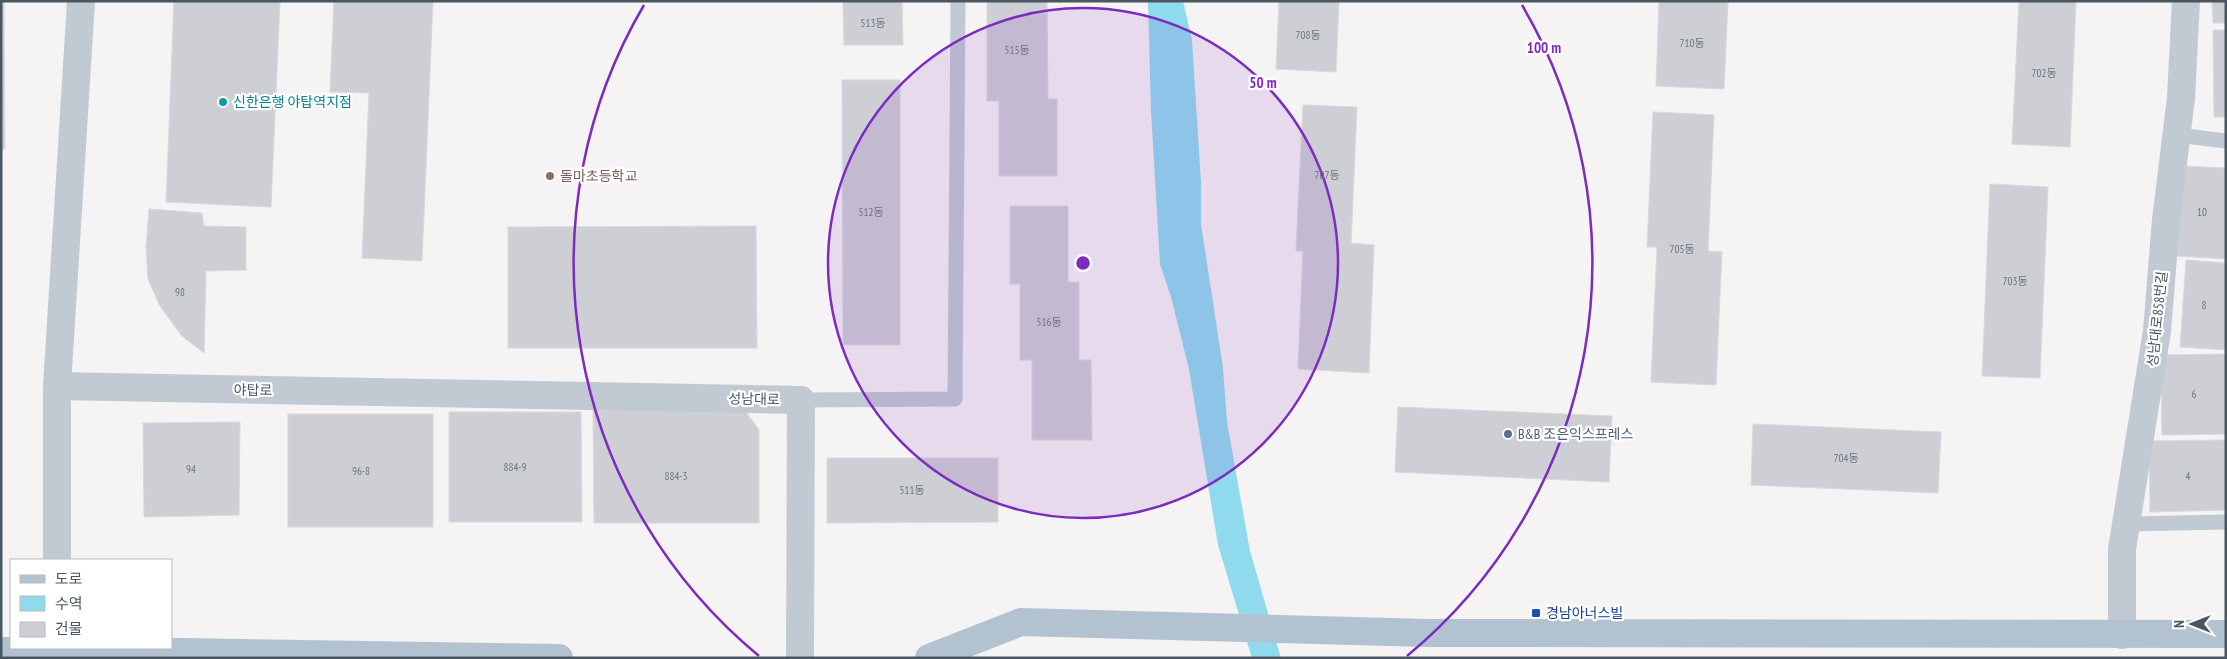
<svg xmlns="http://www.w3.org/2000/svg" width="2227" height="659" viewBox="0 0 2227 659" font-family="'PT Sans Narrow','Noto Sans KR',sans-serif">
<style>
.water{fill:#90daee}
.building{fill:#cdcfd5;stroke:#d7d9de}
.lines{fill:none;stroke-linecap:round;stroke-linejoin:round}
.service{stroke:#c1cad2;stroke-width:15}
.minor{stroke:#c1cad2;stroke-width:28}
.tertiary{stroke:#c1cad2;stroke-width:28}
.primary{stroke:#b3c2d1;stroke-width:28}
.ring{fill:none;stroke:#7b2cbf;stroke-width:2.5}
.culture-dot{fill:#0f9aa8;stroke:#fff;stroke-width:2}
.education-dot{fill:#8d6e63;stroke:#fff;stroke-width:2}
.service-dot{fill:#5c6f8a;stroke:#fff;stroke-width:2}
.transit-dot{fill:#1a4fb4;stroke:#fff;stroke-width:2}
.labels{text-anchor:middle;stroke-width:4.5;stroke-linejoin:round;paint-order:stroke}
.number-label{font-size:11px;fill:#6b747e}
.culture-label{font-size:14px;fill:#0d838f;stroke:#fff;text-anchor:start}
.education-label{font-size:14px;fill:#785e54;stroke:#fff;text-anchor:start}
.street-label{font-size:14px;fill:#4a5661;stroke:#fff}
.service-label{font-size:14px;fill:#4e5e75;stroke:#fff;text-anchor:start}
.transit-label{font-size:14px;fill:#164399;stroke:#fff;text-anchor:start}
.centre{fill:#7b2cbf;stroke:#fff;stroke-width:2.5}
.ring-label{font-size:15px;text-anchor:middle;font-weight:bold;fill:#7b2cbf;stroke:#fff;stroke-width:4.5;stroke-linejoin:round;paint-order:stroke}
</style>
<rect width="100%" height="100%" fill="#f5f3f3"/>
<path class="water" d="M1148,1h35l9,39 9,143v41l22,144 4,54 23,129 31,107h-29l-34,-113 -29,-176 -18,-72 -11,-33 -9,-154z"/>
<g class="building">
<path d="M1,1h3l1,148h-4z"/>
<path d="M174,1h106l-9,206 -105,-5z"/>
<path d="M334,1h99l-11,260 -60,-3 7,-165 -39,-1z"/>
<path d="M843,1h59l1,44h-59z"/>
<path d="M987,1h60l1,98h9v77h-58v-75h-12z"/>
<path d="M1279,1h60l-3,71 -60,-3z"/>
<path d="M1659,1h69l-4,88 -68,-3z"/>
<path d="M2019,1h57l-6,146 -58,-3z"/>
<path d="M2212,1h14v22h-13z"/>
<path d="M2213,30h13v87h-12z"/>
<path d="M842,80h58v265h-57z"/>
<path d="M1303,105l54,2 -6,136 23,2 -5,128 -71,-4 5,-118h-7z"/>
<path d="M1653,112l61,3 -6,136 14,1 -6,133 -65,-3 6,-135h-10z"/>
<path d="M2182,166l44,2v91l-49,-3z"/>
<path d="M1990,184l58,3 -8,191 -58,-2z"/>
<path d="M1010,206h58v76h11v78h12l1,80h-60v-80h-12v-76h-10z"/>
<path d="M149,209l53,4 2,13 42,1v43l-40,1 -2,82 -23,-18 -21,-29 -12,-27 -2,-32z"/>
<path d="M756,226l1,122h-249v-121z"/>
<path d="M2186,260l40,3v87l-46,-3z"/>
<path d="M2226,354v80l-64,1 -1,-80z"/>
<path d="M1398,407l214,9 -3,66 -214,-10z"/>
<path d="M744,409l15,21v93h-165l-1,-113z"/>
<path d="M449,412h132l1,110h-133z"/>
<rect x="288" y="414" width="145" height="113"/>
<path d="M240,422l-1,93 -95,2 -1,-94z"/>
<path d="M1753,424l188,8 -3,61 -187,-8z"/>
<path d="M2226,440v70l-76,2 -1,-71z"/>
<path d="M827,458h171v64l-171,1z"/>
</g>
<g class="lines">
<g class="service">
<path d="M2177,135l49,6"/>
<path d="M801,400l154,-1 3,-398"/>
<path d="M2127,524l99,-2"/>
</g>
<g class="minor">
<path d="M57,386l744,14 -1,258"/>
<path d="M2122,635v-86l35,-218 9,-111 15,-122 5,-97"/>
</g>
<path class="tertiary" d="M57,560v-174l24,-385"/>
<g class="primary">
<path d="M1,651l56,-1 502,8"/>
<path d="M929,658l92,-36 407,11 798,1"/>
</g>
</g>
<circle cx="1083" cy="263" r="255" fill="#7b2cbf" fill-opacity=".12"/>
<g class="ring">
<circle cx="1083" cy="263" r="255"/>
<path d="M759 656A509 509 0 0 1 644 5M1522 5A509 509 0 0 1 1407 656"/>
</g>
<circle class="culture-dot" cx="223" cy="102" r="5"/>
<circle class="education-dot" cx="550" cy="176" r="5"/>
<circle class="service-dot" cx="1508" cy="434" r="5"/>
<rect class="transit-dot" x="1531" y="608" width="10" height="10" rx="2.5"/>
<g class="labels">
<g class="number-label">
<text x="873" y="27">513동</text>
<text x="1308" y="39">708동</text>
<text x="1692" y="47">710동</text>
<text x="1017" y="54">515동</text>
<text x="2044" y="77">702동</text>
<text x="1327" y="179">707동</text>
<text x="871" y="216">512동</text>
<text x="2202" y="216">10</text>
<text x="1682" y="253">705동</text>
<text x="2015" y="285">703동</text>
<text x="180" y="296">98</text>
<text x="2204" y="309">8</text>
<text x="1049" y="326">516동</text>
<text x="2194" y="398">6</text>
<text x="1846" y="462">704동</text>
<text x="515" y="471">884-9</text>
<text x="191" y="473">94</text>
<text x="361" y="475">96-8</text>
<text x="676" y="480">884-3</text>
<text x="2188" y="480">4</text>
<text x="912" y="494">511동</text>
</g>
<g class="culture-label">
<text x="233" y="107">신한은행 야탑역지점</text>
</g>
<g class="education-label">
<text x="560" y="181">돌마초등학교</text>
</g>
<g class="street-label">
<text transform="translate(2157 319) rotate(-84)" y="5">성남대로858번길</text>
<text transform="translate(253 390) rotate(1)" y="5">야탑로</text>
<text transform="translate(754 399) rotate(1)" y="5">성남대로</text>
</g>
<g class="service-label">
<text x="1518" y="439">B&amp;B 조은익스프레스</text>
</g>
<g class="transit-label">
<text x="1546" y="618">경남아너스빌</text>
</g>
</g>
<circle cx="1083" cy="263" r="8" class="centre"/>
<g class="ring-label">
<text x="1544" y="53">100 m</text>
<text x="1263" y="88">50 m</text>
</g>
<rect width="2227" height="659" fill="none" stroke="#4a5661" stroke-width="5"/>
<rect x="10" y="559" width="162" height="90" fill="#ffffff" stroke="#b7bbc0"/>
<rect x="20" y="575" width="25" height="8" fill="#b3c2d1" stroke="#b7bbc0"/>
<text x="55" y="584" font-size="15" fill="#4a5661">도로</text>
<rect x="20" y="596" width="25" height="15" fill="#90daee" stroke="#b7bbc0"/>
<text x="55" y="609" font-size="15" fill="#4a5661">수역</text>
<rect x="20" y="622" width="25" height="15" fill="#cdcfd5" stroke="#b7bbc0"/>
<text x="55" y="634" font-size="15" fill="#4a5661">건물</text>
<g transform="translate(2192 624) rotate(270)" stroke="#ffffff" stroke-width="4" paint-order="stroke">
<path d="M0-4L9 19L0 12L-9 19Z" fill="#4a5661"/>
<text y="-8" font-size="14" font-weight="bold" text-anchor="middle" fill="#4a5661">N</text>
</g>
</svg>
